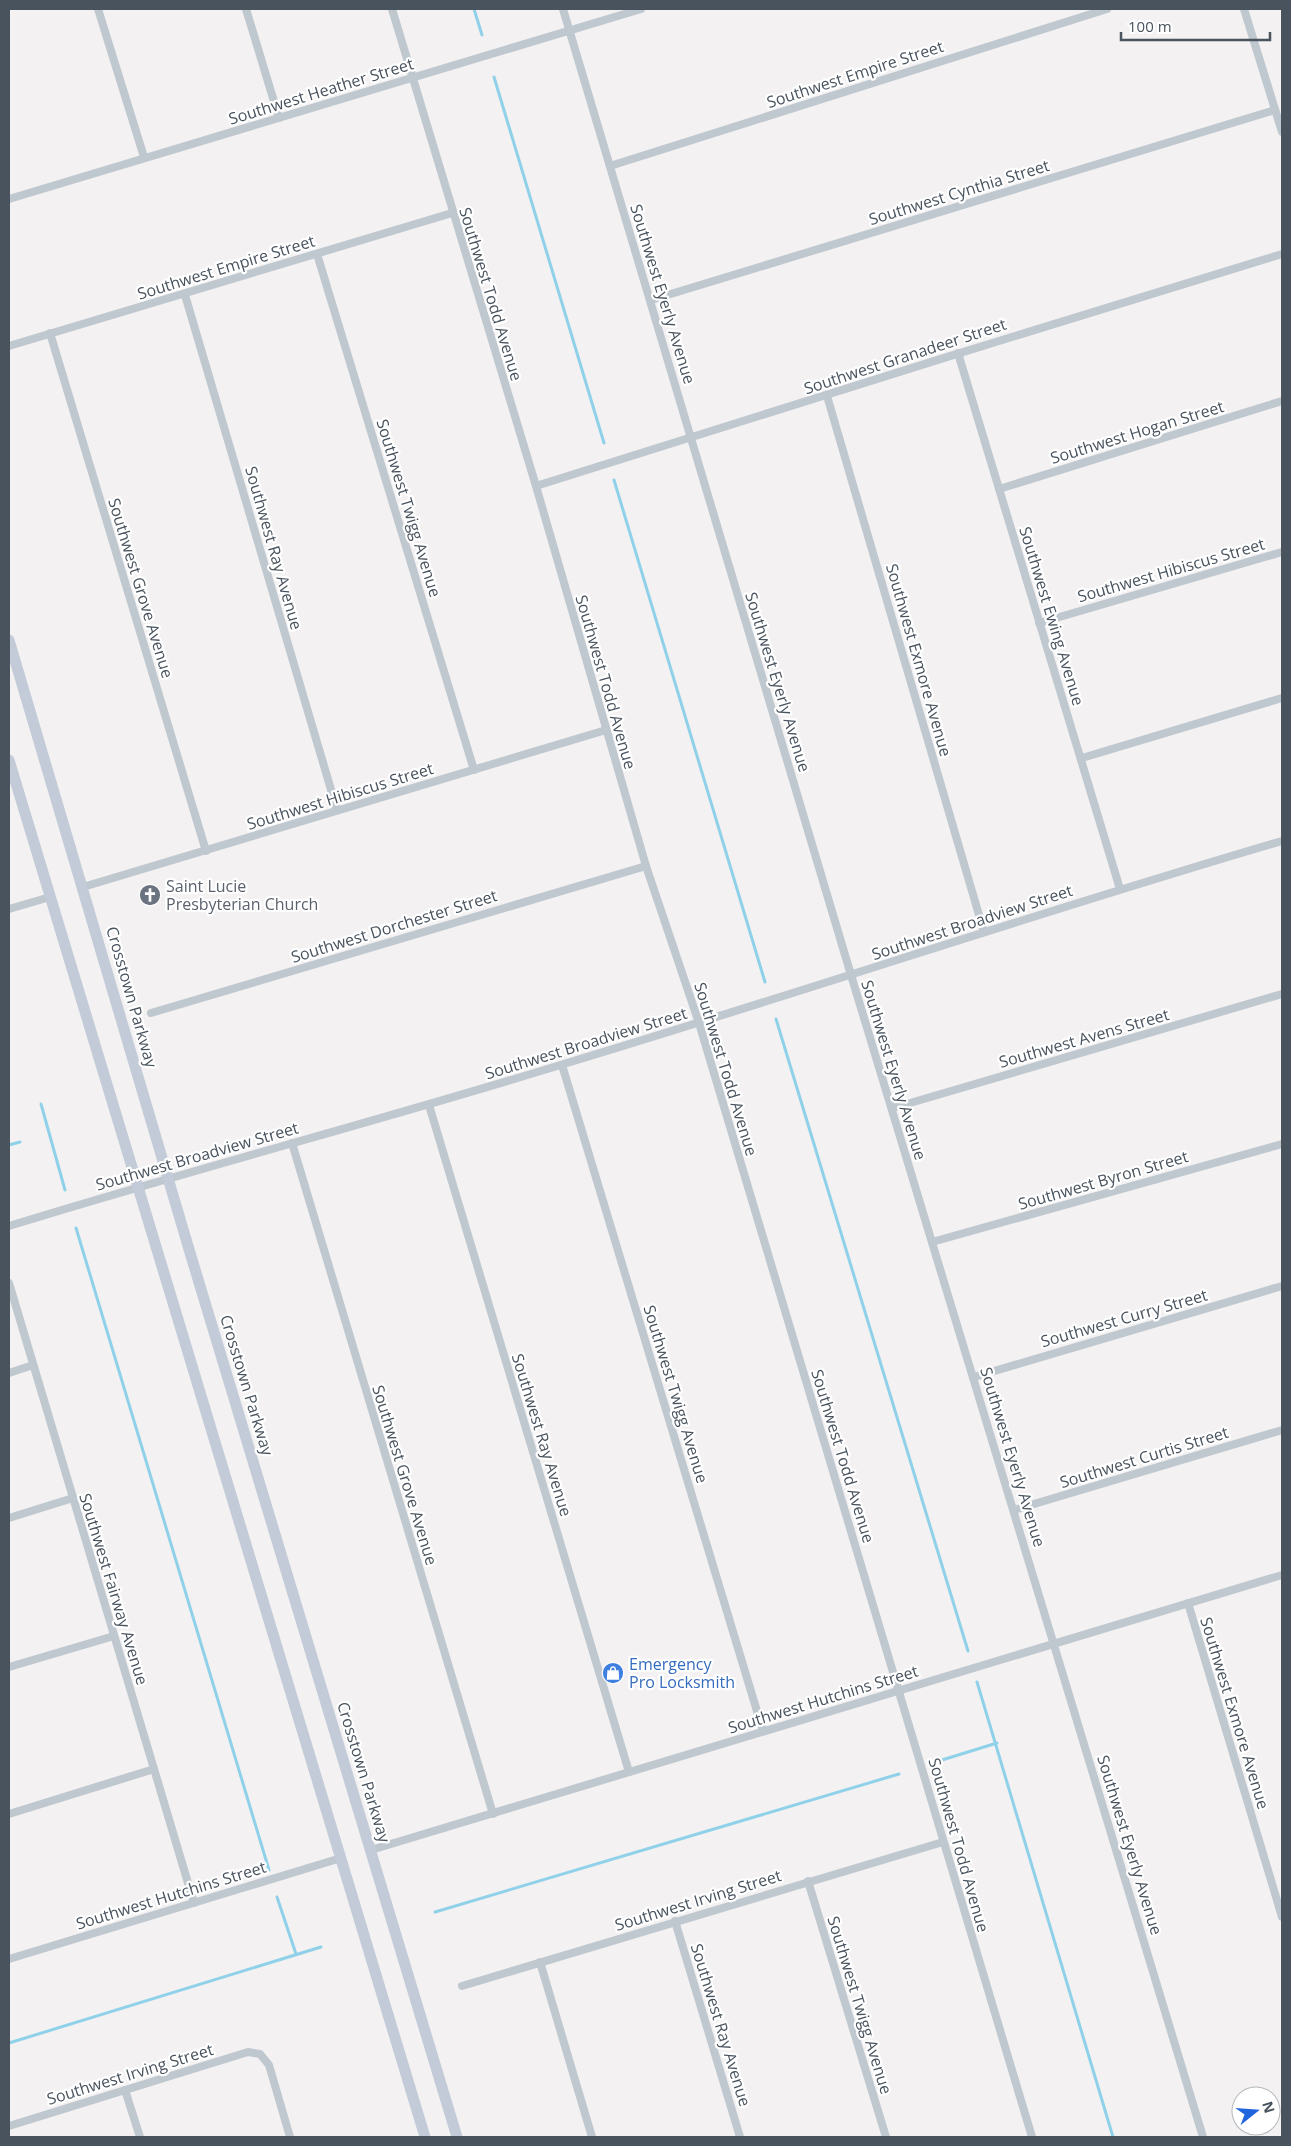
<svg xmlns="http://www.w3.org/2000/svg" width="1291" height="2146" viewBox="0 0 1291 2146" font-family="'Open Sans',sans-serif">
<style>
.lines{fill:none;stroke-linecap:round;stroke-linejoin:round}
.stream{stroke:#90d1ea;stroke-width:3}
.minor{stroke:#bfc7cf;stroke-width:8}
.secondary{stroke:#c2cbd7;stroke-width:11}
.labels{text-anchor:middle;stroke-width:4.5;stroke-linejoin:round;paint-order:stroke}
.street-label{font-size:16px;fill:#49535e;stroke:#fff}
.worship-label{font-size:16px;fill:#5b616d;stroke:#fff;text-anchor:start}
.shop-label{font-size:16px;fill:#366cbe;stroke:#fff;text-anchor:start}
</style>
<rect width="100%" height="100%" fill="#f3f1f1"/>
<g class="lines">
<g class="stream">
<path d="M474,9l8,26"/>
<path d="M494,77l110,366"/>
<path d="M614,480l151,502"/>
<path d="M776,1019l192,632"/>
<path d="M41,1104l24,86"/>
<path d="M9,1145l11,-3"/>
<path d="M76,1228l193,642"/>
<path d="M977,1682l136,455"/>
<path d="M942,1760l55,-17"/>
<path d="M277,1897l19,57"/>
<path d="M435,1912l464,-138"/>
<path d="M9,2043l312,-96"/>
</g>
<g class="minor">
<path d="M98,9l46,148"/>
<path d="M246,9l33,109"/>
<path d="M392,9l144,477 110,380 53,157 333,1114"/>
<path d="M563,9l288,966 352,1162"/>
<path d="M1244,9l38,123"/>
<path d="M610,166l497,-157"/>
<path d="M9,199l632,-190"/>
<path d="M317,254l157,516"/>
<path d="M185,295l152,515"/>
<path d="M651,300l624,-190"/>
<path d="M50,333l156,518"/>
<path d="M9,346l443,-133"/>
<path d="M958,353l162,536"/>
<path d="M827,396l157,536"/>
<path d="M536,486c248,-79 497,-156 746,-232"/>
<path d="M999,489l283,-88"/>
<path d="M1039,623l243,-71"/>
<path d="M1082,758l200,-60"/>
<path d="M83,887l523,-157"/>
<path d="M9,909l41,-12"/>
<path d="M151,1013l495,-147"/>
<path d="M562,1065l201,666"/>
<path d="M429,1105l200,667"/>
<path d="M893,1108l389,-114"/>
<path d="M292,1143l201,671"/>
<path d="M9,1226c185,-57 373,-106 558,-163 239,-72 476,-152 715,-222"/>
<path d="M932,1242l350,-98"/>
<path d="M9,1283l185,620"/>
<path d="M9,1373l24,-8"/>
<path d="M974,1377l308,-91"/>
<path d="M1014,1510l268,-80"/>
<path d="M9,1518l64,-20"/>
<path d="M1188,1603l94,314"/>
<path d="M9,1667l105,-31"/>
<path d="M9,1814l145,-45"/>
<path d="M371,1850l911,-275"/>
<path d="M808,1881l78,256"/>
<path d="M675,1921l65,216"/>
<path d="M9,1959l332,-101"/>
<path d="M540,1962l52,175"/>
<path d="M462,1986l481,-144"/>
<path d="M125,2090l15,47"/>
<path d="M9,2126l239,-74 12,2 9,11 21,72"/>
</g>
<g class="secondary">
<path d="M9,640l182,616 266,881"/>
<path d="M9,760l416,1377"/>
</g>
</g>
<defs>
<g id="church-disc" transform="scale(1.125)"><circle r="9.5" fill="#6b7280" stroke="#fff"/><path d="M-1.2-6h2.4v3.5h3.3v2.4h-3.3V6h-2.4V-.1h-3.3v-2.4h3.3Z" fill="#fff"/></g>
<g id="shop-disc" transform="scale(1.125)"><circle r="9.5" fill="#3f7fe0" stroke="#fff"/><path d="M-5-2.5h2.3a2.7 3.5 0 0 1 5.4 0H5L5.5 6h-11ZM-1.5-2.5h3a1.5 2.3 0 0 0-3 0Z" fill="#fff"/></g>
</defs>
<g fill-rule="evenodd">
<use href="#church-disc" x="150" y="895"/>
<use href="#shop-disc" x="613" y="1673"/>
</g>
<g class="labels">
<g class="street-label">
<text transform="translate(855 74) rotate(-18)" y="6">Southwest Empire Street</text>
<text transform="translate(321 91) rotate(-17)" y="6">Southwest Heather Street</text>
<text transform="translate(959 192) rotate(-17)" y="6">Southwest Cynthia Street</text>
<text transform="translate(226 267) rotate(-17)" y="6">Southwest Empire Street</text>
<text transform="translate(491 294) rotate(73)" y="6">Southwest Todd Avenue</text>
<text transform="translate(663 294) rotate(73)" y="6">Southwest Eyerly Avenue</text>
<text transform="translate(905 356) rotate(-18)" y="6">Southwest Granadeer Street</text>
<text transform="translate(1137 432) rotate(-17)" y="6">Southwest Hogan Street</text>
<text transform="translate(409 508) rotate(73)" y="6">Southwest Twigg Avenue</text>
<text transform="translate(274 548) rotate(74)" y="6">Southwest Ray Avenue</text>
<text transform="translate(1171 570) rotate(-16)" y="6">Southwest Hibiscus Street</text>
<text transform="translate(141 588) rotate(73)" y="6">Southwest Grove Avenue</text>
<text transform="translate(1052 616) rotate(73)" y="6">Southwest Ewing Avenue</text>
<text transform="translate(919 660) rotate(74)" y="6">Southwest Exmore Avenue</text>
<text transform="translate(606 682) rotate(74)" y="6">Southwest Todd Avenue</text>
<text transform="translate(778 682) rotate(73)" y="6">Southwest Eyerly Avenue</text>
<text transform="translate(340 796) rotate(-17)" y="6">Southwest Hibiscus Street</text>
<text transform="translate(972 922) rotate(-18)" y="6">Southwest Broadview Street</text>
<text transform="translate(394 926) rotate(-17)" y="6">Southwest Dorchester Street</text>
<text transform="translate(132 997) rotate(74)" y="6">Crosstown Parkway</text>
<text transform="translate(1084 1038) rotate(-16)" y="6">Southwest Avens Street</text>
<text transform="translate(586 1043) rotate(-17)" y="6">Southwest Broadview Street</text>
<text transform="translate(726 1069) rotate(73)" y="6">Southwest Todd Avenue</text>
<text transform="translate(894 1070) rotate(73)" y="6">Southwest Eyerly Avenue</text>
<text transform="translate(197 1156) rotate(-16)" y="6">Southwest Broadview Street</text>
<text transform="translate(1103 1180) rotate(-16)" y="6">Southwest Byron Street</text>
<text transform="translate(1124 1318) rotate(-16)" y="6">Southwest Curry Street</text>
<text transform="translate(247 1385) rotate(73)" y="6">Crosstown Parkway</text>
<text transform="translate(676 1394) rotate(73)" y="6">Southwest Twigg Avenue</text>
<text transform="translate(542 1435) rotate(73)" y="6">Southwest Ray Avenue</text>
<text transform="translate(843 1456) rotate(73)" y="6">Southwest Todd Avenue</text>
<text transform="translate(1013 1457) rotate(73)" y="6">Southwest Eyerly Avenue</text>
<text transform="translate(1144 1457) rotate(-17)" y="6">Southwest Curtis Street</text>
<text transform="translate(405 1475) rotate(73)" y="6">Southwest Grove Avenue</text>
<text transform="translate(114 1589) rotate(73)" y="6">Southwest Fairway Avenue</text>
<text transform="translate(823 1699) rotate(-17)" y="6">Southwest Hutchins Street</text>
<text transform="translate(1235 1713) rotate(73)" y="6">Southwest Exmore Avenue</text>
<text transform="translate(364 1772) rotate(73)" y="6">Crosstown Parkway</text>
<text transform="translate(959 1845) rotate(74)" y="6">Southwest Todd Avenue</text>
<text transform="translate(1130 1845) rotate(73)" y="6">Southwest Eyerly Avenue</text>
<text transform="translate(171 1895) rotate(-17)" y="6">Southwest Hutchins Street</text>
<text transform="translate(698 1900) rotate(-17)" y="6">Southwest Irving Street</text>
<text transform="translate(860 2005) rotate(73)" y="6">Southwest Twigg Avenue</text>
<text transform="translate(721 2025) rotate(73)" y="6">Southwest Ray Avenue</text>
<text transform="translate(130 2074) rotate(-17)" y="6">Southwest Irving Street</text>
</g>
<g class="worship-label">
<text x="166" y="892">Saint Lucie<tspan x="166" dy="18">Presbyterian Church</tspan></text>
</g>
<g class="shop-label">
<text x="629" y="1670">Emergency<tspan x="629" dy="18">Pro Locksmith</tspan></text>
</g>
</g>
<rect width="1291" height="2146" fill="none" stroke="#49535e" stroke-width="20"/>
<g transform="translate(1256 2111) rotate(73)"><circle r="24" fill="#ffffff" stroke="#b6babf"/>
<path d="M0-4L9 19L0 12L-9 19Z" fill="#2065de"/>
<text y="-8" font-size="14" font-weight="bold" text-anchor="middle" fill="#49535e">N</text>
</g>
<path d="M1121 32v8h149v-8" fill="none" stroke="#49535e" stroke-width="2.5"/>
<text x="1128" y="32" font-size="15" fill="#49535e" stroke="#ffffff" stroke-width="4" paint-order="stroke">100 m</text>
</svg>
